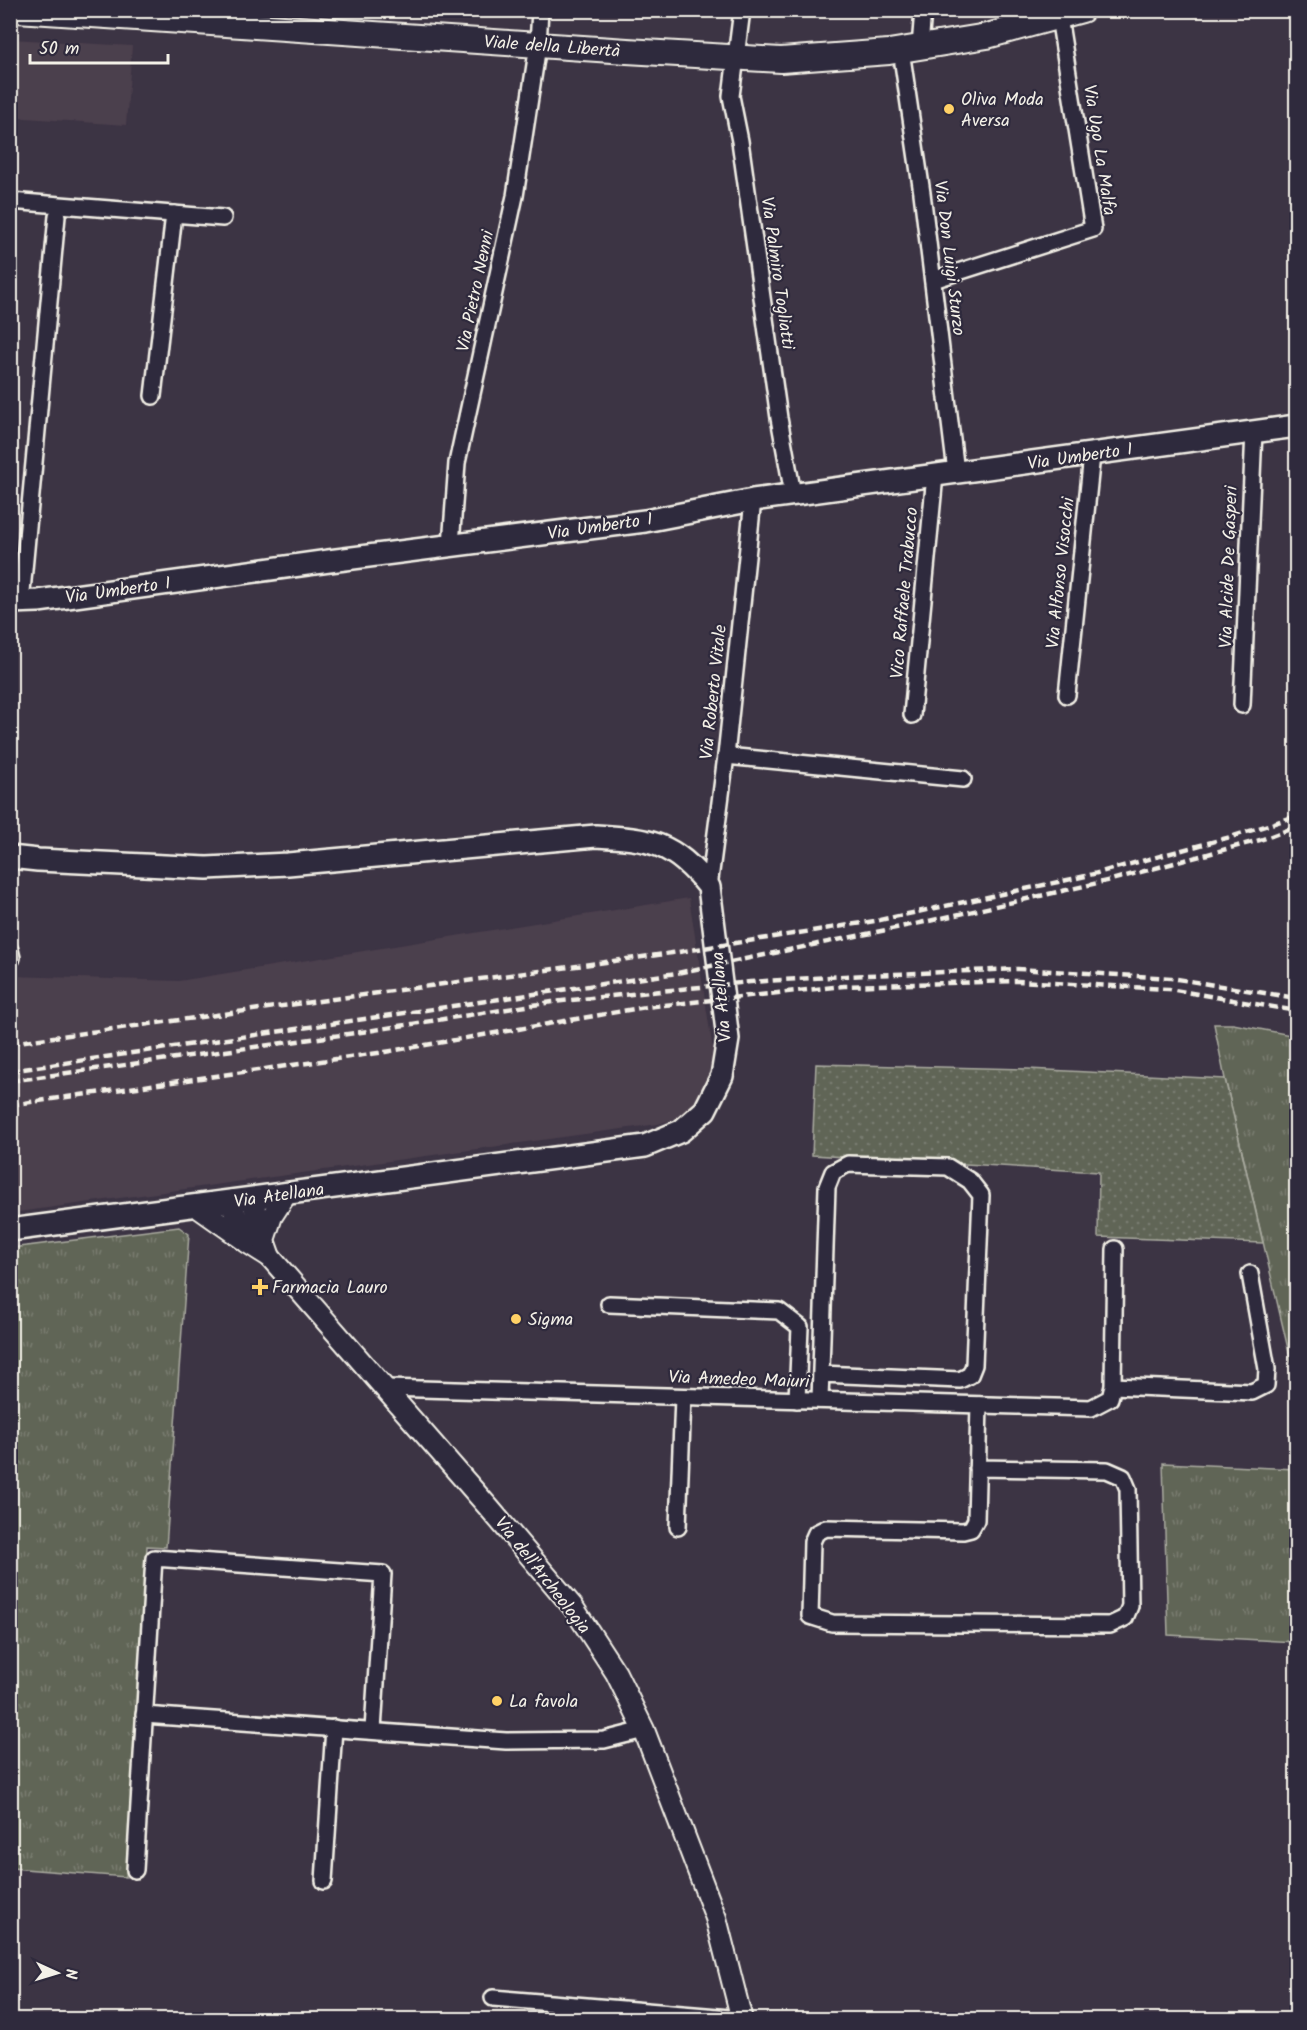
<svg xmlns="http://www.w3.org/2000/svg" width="1307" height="2030" viewBox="0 0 1307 2030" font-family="Kalam,sans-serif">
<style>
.built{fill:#4c3f4d}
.grass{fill:url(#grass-tufts);stroke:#aaaba0;stroke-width:1.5}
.park{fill:url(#park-dots);stroke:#aaaba0;stroke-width:1.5}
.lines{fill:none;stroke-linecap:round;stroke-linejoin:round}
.minor-casing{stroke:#f4f1e8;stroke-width:20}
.tertiary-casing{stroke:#f4f1e8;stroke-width:24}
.secondary-casing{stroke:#f4f1e8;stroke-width:26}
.primary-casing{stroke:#f4f1e8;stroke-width:28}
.minor{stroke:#2f2a3d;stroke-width:15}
.tertiary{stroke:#2f2a3d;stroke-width:20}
.secondary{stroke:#2f2a3d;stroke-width:21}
.primary{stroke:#2f2a3d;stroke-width:24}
.rail{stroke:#f4f1e8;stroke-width:4.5;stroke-dasharray:9 4.5;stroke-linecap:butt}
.poi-dot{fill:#ffd166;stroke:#2f2a3d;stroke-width:2}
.labels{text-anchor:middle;stroke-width:4.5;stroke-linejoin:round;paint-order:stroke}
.street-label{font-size:18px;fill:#f4f1e8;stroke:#2f2a3d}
.poi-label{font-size:18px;fill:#f4f1e8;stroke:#2f2a3d;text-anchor:start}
</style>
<defs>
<pattern id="grass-tufts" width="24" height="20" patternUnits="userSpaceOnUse" patternTransform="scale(1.5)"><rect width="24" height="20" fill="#616557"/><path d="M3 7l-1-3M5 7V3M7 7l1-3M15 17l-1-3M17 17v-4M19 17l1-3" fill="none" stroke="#787c6f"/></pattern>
<pattern id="park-dots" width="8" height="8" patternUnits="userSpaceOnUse" patternTransform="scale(1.5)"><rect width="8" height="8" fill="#616557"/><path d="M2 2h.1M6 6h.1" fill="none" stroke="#787c6f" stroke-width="1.8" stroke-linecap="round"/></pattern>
</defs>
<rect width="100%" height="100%" fill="#3c3444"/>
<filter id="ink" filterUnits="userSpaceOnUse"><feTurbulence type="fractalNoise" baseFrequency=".0167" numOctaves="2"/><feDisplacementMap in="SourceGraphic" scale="12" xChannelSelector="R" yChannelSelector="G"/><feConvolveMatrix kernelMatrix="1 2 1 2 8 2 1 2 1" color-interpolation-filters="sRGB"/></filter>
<g filter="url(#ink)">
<g class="built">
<path d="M11,39l121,7 -6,79 -115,-8z"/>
<path d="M689,898l24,152 -1,24 -16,29 -18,15 -20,6 -647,89v-237l168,5z"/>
</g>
<g class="grass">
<path d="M1214,1024h19l63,12v347l-71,-304z"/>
<path d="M179,1227l10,7 -23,313 -19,-1 -21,331 -115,-9v-620z"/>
<path d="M1163,1463l133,6v173l-128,-7z"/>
</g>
<path class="park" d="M816,1064l212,5 197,10 38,164 -165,-6 1,-65 -287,-17z"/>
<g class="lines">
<g class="minor-casing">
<g id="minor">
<path d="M742,10l-11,86 9,45 39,277 14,76"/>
<path d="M920,47l3,-37"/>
<path d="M901,50l21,143 34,279"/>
<path d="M10,201l213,17"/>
<path d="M933,280l160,-51 -34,-212"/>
<path d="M153,396l21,-182"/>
<path d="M451,545l6,-82 58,-267 23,-151 2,-35"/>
<path d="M21,602l36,-386"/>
<path d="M1067,695l25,-240"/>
<path d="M1242,705l12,-274"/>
<path d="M912,715l23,-240"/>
<path d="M726,756l237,23"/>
<path d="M709,887l17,-131 27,-256"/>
<path d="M10,950l2,8"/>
<path d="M609,1304l170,7 21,16 -3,73"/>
<path d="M1113,1386l139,6 14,-7 1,-16 -17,-95"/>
<path d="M386,1388l705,20 19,-10 3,-12 2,-137"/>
<path d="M820,1400l7,-213 6,-15 15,-8 100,3 22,14 11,14 -7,170 -4,10 -10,5 -139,-6"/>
<path d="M977,1468l130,2 16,7 5,12 2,117 -5,12 -15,7 -278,-2 -22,-7 2,-74 4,-9 10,-5 137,3 8,-2 5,-9 3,-115"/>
<path d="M678,1527l5,-130"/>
<path d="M144,1715l362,26 98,-1 40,-10"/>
<path d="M135,1870l19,-312 229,16 -10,156"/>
<path d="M324,1881l10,-153"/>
<path d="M493,1998l249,21"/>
</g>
</g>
<g class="tertiary-casing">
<g id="tertiary">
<path d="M254,1198l2,24 8,18"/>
<path d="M230,1201l18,42 22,14 220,252 83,98 43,66 28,57 72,188 26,102"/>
<path d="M196,1206l51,36"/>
<path d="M270,1257l-6,-17 8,-24 15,-23"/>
</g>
</g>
<g class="secondary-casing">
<g id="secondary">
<path d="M10,602l28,-1 291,-40 316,-40 108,-21 543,-74"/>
<path d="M10,857l28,3 169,8 81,-4 308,-28c55,3 77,6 113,51l19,152 -6,37 -17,34 -24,21 -36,15 -635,84"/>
</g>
</g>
<g class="primary-casing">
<path id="primary" d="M17,10l610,41 154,9 108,-8 98,-16 95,-26"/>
</g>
<use href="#minor" class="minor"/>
<use href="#tertiary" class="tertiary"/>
<use href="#secondary" class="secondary"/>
<use href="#primary" class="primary"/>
<g class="rail">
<path d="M10,1043l662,-90 203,-32 211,-45 148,-40 62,-20"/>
<path d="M10,1071l667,-98 243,-50 191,-43 149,-40 36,-13"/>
<path d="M10,1081l345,-48 197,-31 198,-20 95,-6 173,-7 153,9 125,20"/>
<path d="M10,1105l375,-53 261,-45 198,-21 173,-5 152,8 127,22"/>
</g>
</g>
</g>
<g class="poi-dot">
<circle cx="949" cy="109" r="6"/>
<path d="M257 1278h6v6h6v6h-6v6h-6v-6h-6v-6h6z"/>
<circle cx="516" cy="1319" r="6"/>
<circle cx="497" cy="1701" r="6"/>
</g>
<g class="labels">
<g class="street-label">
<text transform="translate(552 46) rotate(4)" y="6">Viale della Libertà</text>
<text transform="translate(1100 150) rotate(81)" y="6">Via Ugo La Malfa</text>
<text transform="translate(950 258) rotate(83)" y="6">Via Don Luigi Sturzo</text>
<text transform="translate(778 273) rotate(82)" y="6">Via Palmiro Togliatti</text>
<text transform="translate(475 291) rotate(-78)" y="6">Via Pietro Nenni</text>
<text transform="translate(1080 456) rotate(-8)" y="6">Via Umberto I</text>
<text transform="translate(600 526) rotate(-8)" y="6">Via Umberto I</text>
<text transform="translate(1228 567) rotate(-88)" y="6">Via Alcide De Gasperi</text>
<text transform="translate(1060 573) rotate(-84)" y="6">Via Alfonso Visocchi</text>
<text transform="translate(118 590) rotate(-8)" y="6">Via Umberto I</text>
<text transform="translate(904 593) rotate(-85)" y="6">Vico Raffaele Trabucco</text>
<text transform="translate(713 692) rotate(-84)" y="6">Via Roberto Vitale</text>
<text transform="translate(721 997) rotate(-95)" y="6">Via Atellana</text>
<text transform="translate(279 1195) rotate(-8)" y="6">Via Atellana</text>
<text transform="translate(739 1379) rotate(2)" y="6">Via Amedeo Maiuri</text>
<text transform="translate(543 1575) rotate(52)" y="6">Via dell'Archeologia</text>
</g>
<g class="poi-label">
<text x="961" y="105">Oliva Moda<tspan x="961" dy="21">Aversa</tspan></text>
<text x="272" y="1293">Farmacia Lauro</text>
<text x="528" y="1325">Sigma</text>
<text x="509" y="1707">La favola</text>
</g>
</g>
<rect width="1307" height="2030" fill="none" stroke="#2f2a3d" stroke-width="36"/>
<rect x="18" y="18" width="1271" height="1994" fill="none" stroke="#f4f1e8" stroke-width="2" filter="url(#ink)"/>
<g transform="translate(57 1973) rotate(94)" stroke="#2f2a3d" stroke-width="4.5" paint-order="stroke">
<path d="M0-4.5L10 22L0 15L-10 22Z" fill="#f4f1e8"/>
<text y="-9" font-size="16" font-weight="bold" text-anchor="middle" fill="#f4f1e8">N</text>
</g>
<path d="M30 54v9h138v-9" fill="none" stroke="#f4f1e8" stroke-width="3"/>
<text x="39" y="54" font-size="18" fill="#f4f1e8" stroke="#2f2a3d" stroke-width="4.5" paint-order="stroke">50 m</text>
</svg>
